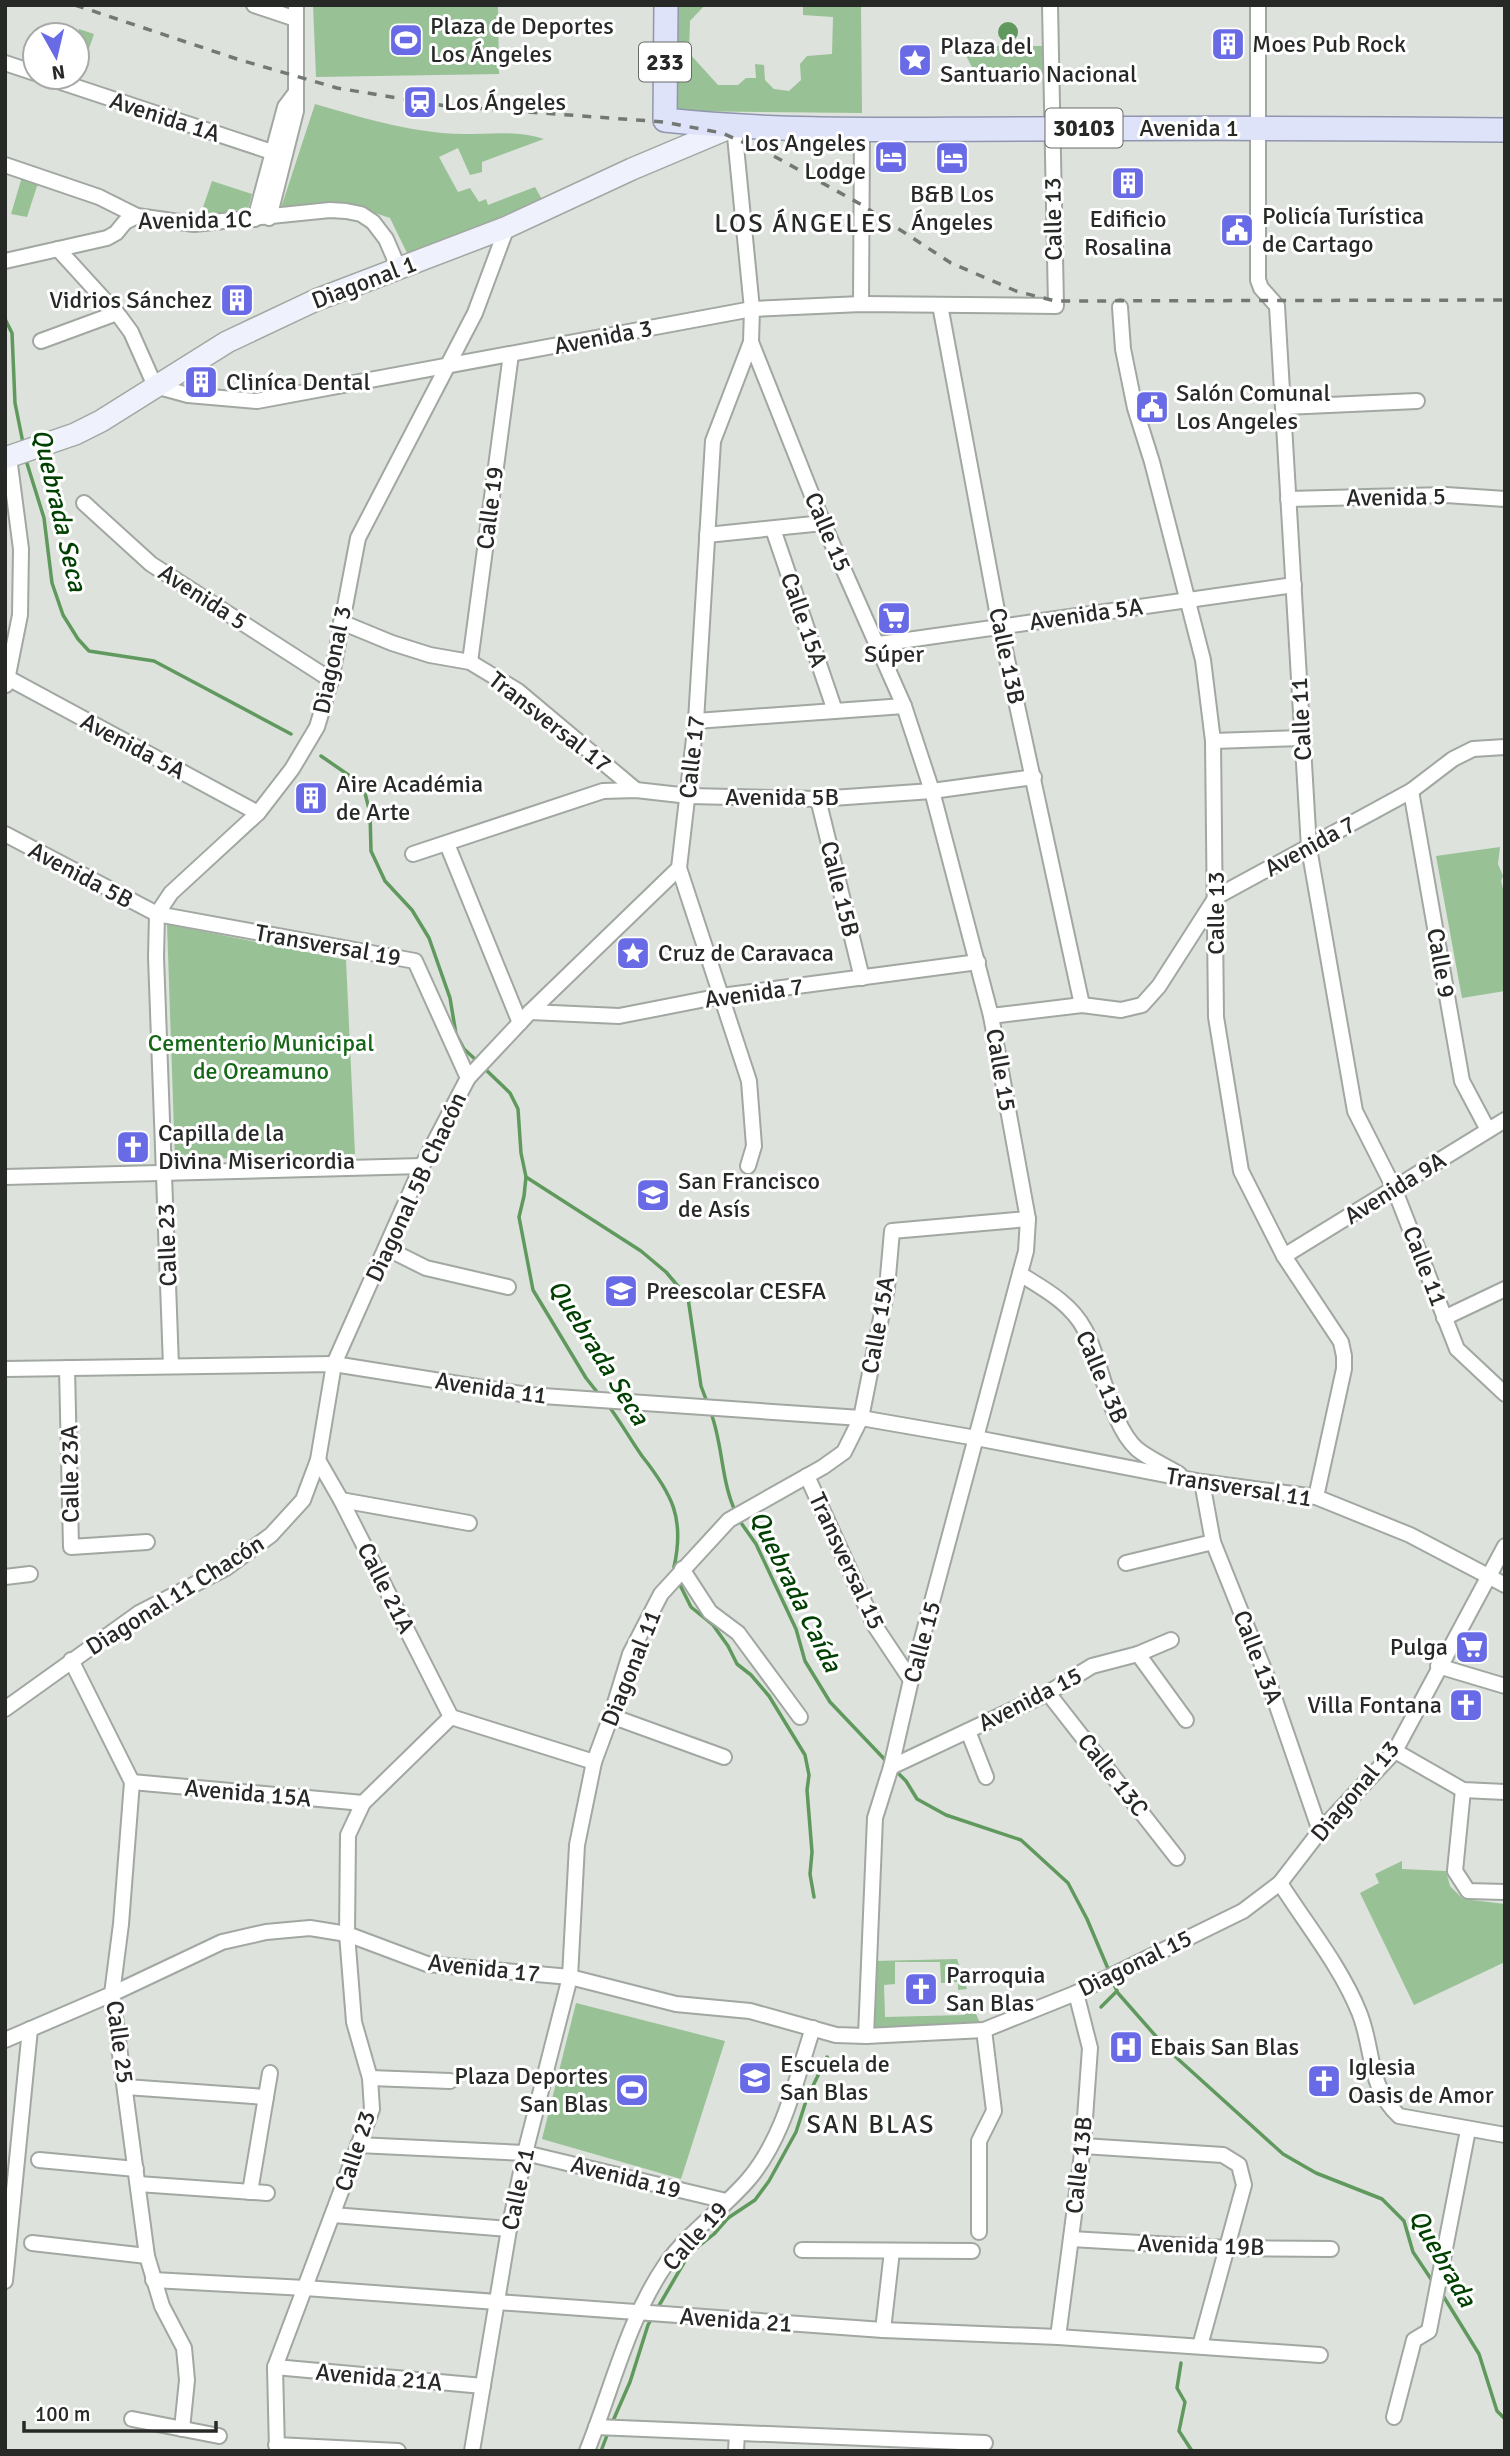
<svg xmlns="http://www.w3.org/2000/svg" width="1510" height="2456" viewBox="0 0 1510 2456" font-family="Signika,sans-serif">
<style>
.green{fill:#98c195}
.water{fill:#60995d}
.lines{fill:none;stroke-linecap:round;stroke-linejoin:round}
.stream{stroke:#60995d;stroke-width:3.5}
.street-casing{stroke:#a1a7a1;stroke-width:18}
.secondary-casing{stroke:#a1a7a1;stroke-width:24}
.primary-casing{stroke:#9196ae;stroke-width:26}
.street{stroke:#fff;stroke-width:14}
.secondary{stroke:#eff1fd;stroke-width:21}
.primary{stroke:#dfe3fa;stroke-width:23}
.rail{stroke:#747874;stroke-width:3.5;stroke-dasharray:9 9;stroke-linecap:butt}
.labels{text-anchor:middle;stroke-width:6;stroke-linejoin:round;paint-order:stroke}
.shield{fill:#fff;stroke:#686968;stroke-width:2}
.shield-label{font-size:23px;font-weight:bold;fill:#272927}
.poi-label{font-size:24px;fill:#272927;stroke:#fff;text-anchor:start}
.street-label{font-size:24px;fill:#272927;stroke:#fff}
.park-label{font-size:24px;fill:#156717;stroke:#fff}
.neighbourhood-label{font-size:26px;letter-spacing:2px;fill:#272927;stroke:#fff}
.water-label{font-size:26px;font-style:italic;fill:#004102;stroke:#fff}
</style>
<rect width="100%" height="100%" fill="#dde2dc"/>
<g class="green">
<path d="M313,5h185l1,69 -183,3z"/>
<path d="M673,5h32l-15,16 -1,32 29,32h20l8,-7h10l-1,-14 9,1 1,15 9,9 15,2 12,-11 -1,-16 7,-8 25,-2 1,-37 -30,-2v-10h58l1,108 -189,-2z"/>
<path d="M79,29l15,5 -14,41 -3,-1v-38z"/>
<path d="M961,46h82v29h-67z"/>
<path d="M315,104c41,12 84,25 127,29 34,4 69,-5 102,6l-62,23v10l-12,3 -12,-27 -19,9 19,35 12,-4 9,14 7,-3 2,6 47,-18 8,14 -69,33 -66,21 -18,-37 -39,-13 -73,12z"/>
<path d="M22,177l16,6 -11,34 -16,-3z"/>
<path d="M212,181l40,13 -4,15 -48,7z"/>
<path d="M1500,847l-2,17 5,12 -2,5 4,15 -2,11 2,14v70l-43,7 -26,-142z"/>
<path d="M167,924l179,36 9,194 -180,6z"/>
<path d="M1402,1861v8l44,2 4,15 13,13 42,5v58l-91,43 -54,-112 19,-10 -4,-9z"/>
<path d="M957,1959l10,30 -9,1v-8l-17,1 -1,-21h-45v22l-11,1 1,32 80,-2 -1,-15h6l10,23 -107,7 1,-69z"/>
<path d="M576,2003l149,38 -44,138 -139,-40z"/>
</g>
<circle class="water" cx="1008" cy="32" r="10"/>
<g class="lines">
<g class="stream">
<path d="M5,319l7,14 3,70 8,40"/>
<path d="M25,457l19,61 8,65 11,32 15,24 11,12 65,10 137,73"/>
<path d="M321,756l42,29 7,28 1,38 14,30 27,29 17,28 21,60 6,36 8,15 13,12"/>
<path d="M482,1066l28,27 8,16 3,44 5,24 -2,19 -5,21 14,73 53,88 15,19"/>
<path d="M526,1177l115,74 25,21 22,26 13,88 6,16"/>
<path d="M608,1405c12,16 22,34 34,51 30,38 43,62 32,111l1,5"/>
<path d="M711,1413c12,32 10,69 25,100"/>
<path d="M739,1520l17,24 40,85 9,32 25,41 59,62"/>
<path d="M679,1583l12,24 22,18 15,21 9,18 14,11 18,21 36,59 4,20 -2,15 5,62 -2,22 4,23"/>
<path d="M894,1769l12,12 11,18 29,16 75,25 47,43 19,36 22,52"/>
<path d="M1117,1992l51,58 115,104 33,19 66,26 22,22 9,31 20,30"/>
<path d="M1101,2007l16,-16 -6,-13"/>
<path d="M1442,2294l37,60 18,57 8,8"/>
<path d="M657,2309l32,-55 25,-20 14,-16 27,-18 14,-19 27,-49 11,-34 20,-41"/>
<path d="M1181,2363l-4,25 8,14 -6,29 13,20"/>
<path d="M612,2423l18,-41 18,-57 5,-9"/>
<path d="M601,2451l8,-21"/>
</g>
<g class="street-casing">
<g id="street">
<path d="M254,5l42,14"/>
<path d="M1258,5v275l3,8 16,18 32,542 46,263 39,77 63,161 48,45"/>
<path d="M5,63l30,10"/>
<path d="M46,77l238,79"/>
<path d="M734,126l18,183 -1,33 72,181 81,183 28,85 59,225 37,203 -2,32 -115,429 -20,87 -16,51 -9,218"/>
<path d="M5,165l94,32 38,19"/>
<path d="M269,218l27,-107v-106"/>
<path d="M255,219l30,-112 9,-12"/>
<path d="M58,249l62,68 11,15 24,54 33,9 69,6 495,-92 109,-5 195,2 -6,-301"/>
<path d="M5,261l102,-23 9,-5 9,-11 12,-6 57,8 136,-14 16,1 15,3 12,8 13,17 13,30"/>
<path d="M861,304l1,-175"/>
<path d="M940,305l60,322 82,378"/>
<path d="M1120,307l3,42 12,59 17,54 51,198 10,81 3,276 25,154 43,85 57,86 3,14v13l-28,128"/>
<path d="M41,341l76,-28"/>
<path d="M1285,407l132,-6"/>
<path d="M1288,499l158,-4 59,4"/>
<path d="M84,503l67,61 180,116"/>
<path d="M773,529l62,182"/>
<path d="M707,535l116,-12"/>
<path d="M341,622l51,21 38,12 40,7 48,29 118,99"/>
<path d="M879,644l415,-59"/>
<path d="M470,662l41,-308"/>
<path d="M8,678l250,135"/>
<path d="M6,685l14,-70 1,-66 -12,-92"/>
<path d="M696,721l208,-15"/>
<path d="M1213,741l90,-3"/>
<path d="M1411,791l51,290 26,49"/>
<path d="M818,799l44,179"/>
<path d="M5,834l152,80 258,47 53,117"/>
<path d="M447,844l73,179"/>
<path d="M413,854l190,-63 33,-1 53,6 129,3 114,-8 102,-14"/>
<path d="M157,914l14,-21 87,-80 34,-44 25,-42 14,-47 27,-142 117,-225 32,-86"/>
<path d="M157,914l-1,43 15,409"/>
<path d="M530,1012l89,4 102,-20 257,-34"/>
<path d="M991,1016l91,-11 39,5 21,-5 17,-19 57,-89 195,-106 42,-32 20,-10 32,-2"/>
<path d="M748,1166l6,-20 -5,-65 -70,-213 17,-147 17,-280 38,-99"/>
<path d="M5,1177l417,-11"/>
<path d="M386,1248l40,20 82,19"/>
<path d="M1284,1256l221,-136"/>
<path d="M1020,1274c24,15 51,29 65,56 17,33 25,95 52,119 12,10 29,17 42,25"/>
<path d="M1444,1318l61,-29"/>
<path d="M67,1368l4,179 76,-5"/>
<path d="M5,1369l329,-5 194,31 333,23 115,20 226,44 114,15 94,38 95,50"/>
<path d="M318,1460l23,40 110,217"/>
<path d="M807,1476l68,150 36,54"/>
<path d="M1202,1482l11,60 54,135 53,154"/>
<path d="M341,1500l128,23"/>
<path d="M1126,1563l87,-21"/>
<path d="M682,1569l28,43 28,21 62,84"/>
<path d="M5,1577l25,-3"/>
<path d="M1138,1654l48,66"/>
<path d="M71,1660l61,122 -11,142 -9,70 35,262 15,50 22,42 3,32 -5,49"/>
<path d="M1438,1666l67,20"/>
<path d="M1048,1693l129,165"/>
<path d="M5,1709l134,-96 87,-45 45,-33 32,-35 15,-40 16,-96 88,-198 46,-88 62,-66 149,-144"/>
<path d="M611,1716l113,41"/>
<path d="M451,1717l143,45"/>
<path d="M968,1731l18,46"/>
<path d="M1395,1751l68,39 42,2"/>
<path d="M891,1767l157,-74 44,-27 46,-12 33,-14"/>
<path d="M132,1782l231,21"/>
<path d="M1463,1790l-8,81 13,20 37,1"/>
<path d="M1280,1883c26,41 61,84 79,129 15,36 8,74 40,104l106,19"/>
<path d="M5,2040l107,-46 110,-52 44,-10 44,-4 37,6 80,30 143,13 106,27 74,7 86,24 30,1 118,-6 92,-37 167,-82 37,-28 40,-52 75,-80 110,-205"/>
<path d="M370,2078l80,3"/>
<path d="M126,2087l140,10"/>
<path d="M358,2145l167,8 201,48"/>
<path d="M1083,2146l140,9 16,10 5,20 -44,161"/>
<path d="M39,2160l97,9"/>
<path d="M138,2184l129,9"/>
<path d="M250,2192l20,-119"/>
<path d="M333,2215l176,14"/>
<path d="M979,2232v-91l15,-30 -10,-81"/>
<path d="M1071,2239l156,9 104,1"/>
<path d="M32,2243l115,13"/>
<path d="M802,2250l170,1"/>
<path d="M153,2280l152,8 578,42 175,7 262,18"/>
<path d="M5,2281l25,-252"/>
<path d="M883,2330l9,-79"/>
<path d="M1058,2337l25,-191 7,-98 -14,-55"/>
<path d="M275,2367l208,19"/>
<path d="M1394,2417l20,-77 15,-9 39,-201"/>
<path d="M132,2419l87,17"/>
<path d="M596,2427l389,16"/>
<path d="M276,2445l122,6"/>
<path d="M277,2451l-2,-84 97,-258 -2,-31 -16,-56 -7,-88 1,-99 15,-32 88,-86"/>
<path d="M472,2451l37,-222 16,-76 45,-176 7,-132 17,-83 17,-46 19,-62 31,-60 68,-74 94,-53 21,-15 17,-34 26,-130 5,-57 136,-12"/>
<path d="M587,2451c25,-62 41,-132 79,-187 23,-32 57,-55 82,-84 36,-42 48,-101 65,-152"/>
<path d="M736,2451l1,-18"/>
</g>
</g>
<g class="secondary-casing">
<path id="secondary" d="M5,458l70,-24 26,-13 126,-79 89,-42 191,-73 125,-58 102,-43"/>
</g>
<g class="primary-casing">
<path id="primary" d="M666,5l-1,115c120,13 243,9 364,9 159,-1 317,-1 476,1"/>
</g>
<use href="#street" class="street"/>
<use href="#secondary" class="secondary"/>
<use href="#primary" class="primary"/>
<path class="rail" d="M75,5l162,54 100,29 109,18 218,16 58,11 50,22 90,50 89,58 65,28 39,10 450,-1"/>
</g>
<defs>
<g id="stadium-square" transform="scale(1.75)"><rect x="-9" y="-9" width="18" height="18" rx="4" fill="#686be5" stroke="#fff"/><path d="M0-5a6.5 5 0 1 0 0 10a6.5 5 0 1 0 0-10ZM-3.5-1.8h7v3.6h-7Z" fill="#fff"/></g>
<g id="building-square" transform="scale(1.75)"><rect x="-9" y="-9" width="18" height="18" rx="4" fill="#686be5" stroke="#fff"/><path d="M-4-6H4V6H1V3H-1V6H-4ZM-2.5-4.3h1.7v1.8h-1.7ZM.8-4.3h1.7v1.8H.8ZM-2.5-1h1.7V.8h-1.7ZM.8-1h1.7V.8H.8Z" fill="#fff"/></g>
<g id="sight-square" transform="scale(1.75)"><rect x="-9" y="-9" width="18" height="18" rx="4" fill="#686be5" stroke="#fff"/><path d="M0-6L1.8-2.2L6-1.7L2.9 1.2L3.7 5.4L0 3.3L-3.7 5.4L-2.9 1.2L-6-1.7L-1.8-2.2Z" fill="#fff"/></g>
<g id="station-square" transform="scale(1.75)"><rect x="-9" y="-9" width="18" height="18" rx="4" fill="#686be5" stroke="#fff"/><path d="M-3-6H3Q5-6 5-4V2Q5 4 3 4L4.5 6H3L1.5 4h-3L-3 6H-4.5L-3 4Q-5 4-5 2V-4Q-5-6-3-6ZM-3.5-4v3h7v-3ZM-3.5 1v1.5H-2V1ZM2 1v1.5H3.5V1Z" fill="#fff"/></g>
<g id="hotel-square" transform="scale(1.75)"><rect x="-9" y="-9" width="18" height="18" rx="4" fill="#686be5" stroke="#fff"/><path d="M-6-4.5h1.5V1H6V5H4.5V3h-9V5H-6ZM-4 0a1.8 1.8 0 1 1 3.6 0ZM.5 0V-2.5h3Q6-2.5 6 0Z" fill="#fff"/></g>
<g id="civic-square" transform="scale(1.75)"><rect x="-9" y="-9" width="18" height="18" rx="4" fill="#686be5" stroke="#fff"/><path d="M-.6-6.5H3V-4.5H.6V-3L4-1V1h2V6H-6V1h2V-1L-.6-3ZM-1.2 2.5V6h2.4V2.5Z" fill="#fff"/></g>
<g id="supermarket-square" transform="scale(1.75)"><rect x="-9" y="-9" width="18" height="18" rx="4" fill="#686be5" stroke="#fff"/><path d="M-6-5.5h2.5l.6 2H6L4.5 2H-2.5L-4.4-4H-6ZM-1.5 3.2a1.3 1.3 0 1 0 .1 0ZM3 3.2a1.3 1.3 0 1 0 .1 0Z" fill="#fff"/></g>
<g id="church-square" transform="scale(1.75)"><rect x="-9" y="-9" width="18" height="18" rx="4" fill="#686be5" stroke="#fff"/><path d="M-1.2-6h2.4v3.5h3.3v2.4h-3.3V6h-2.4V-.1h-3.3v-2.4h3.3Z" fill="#fff"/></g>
<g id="school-square" transform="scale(1.75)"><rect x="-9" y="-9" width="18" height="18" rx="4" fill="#686be5" stroke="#fff"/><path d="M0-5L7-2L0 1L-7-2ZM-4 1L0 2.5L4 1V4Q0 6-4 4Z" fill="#fff"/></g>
<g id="hospital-square" transform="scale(1.75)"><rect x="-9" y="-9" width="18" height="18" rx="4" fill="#686be5" stroke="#fff"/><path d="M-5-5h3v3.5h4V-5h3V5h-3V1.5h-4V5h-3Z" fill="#fff"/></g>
</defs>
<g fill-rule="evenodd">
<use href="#stadium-square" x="406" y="40"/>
<use href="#building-square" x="1228" y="44"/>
<use href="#sight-square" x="915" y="60"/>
<use href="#station-square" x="420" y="102"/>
<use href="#hotel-square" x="891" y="157"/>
<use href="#hotel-square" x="952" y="158"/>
<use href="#building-square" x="1128" y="183"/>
<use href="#civic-square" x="1237" y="230"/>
<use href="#building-square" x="237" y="300"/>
<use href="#building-square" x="201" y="382"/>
<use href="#civic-square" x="1152" y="407"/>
<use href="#supermarket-square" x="894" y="618"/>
<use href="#building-square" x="311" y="798"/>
<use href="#sight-square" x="633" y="953"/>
<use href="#church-square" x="133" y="1147"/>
<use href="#school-square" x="653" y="1195"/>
<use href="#school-square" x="621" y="1291"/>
<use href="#supermarket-square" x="1472" y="1647"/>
<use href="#church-square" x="1466" y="1705"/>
<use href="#church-square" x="921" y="1989"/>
<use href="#hospital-square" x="1126" y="2047"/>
<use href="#school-square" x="755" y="2078"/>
<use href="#church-square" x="1324" y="2081"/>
<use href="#stadium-square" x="632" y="2090"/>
</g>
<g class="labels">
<g class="shield">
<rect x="639" y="42.5" width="52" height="39" rx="5"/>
<rect x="1045.5" y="108.5" width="77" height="39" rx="5"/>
</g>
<g class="shield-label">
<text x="665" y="70">233</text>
<text x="1084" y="136">30103</text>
</g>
<g class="poi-label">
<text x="430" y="34">Plaza de Deportes<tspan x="430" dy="28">Los Ángeles</tspan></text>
<text x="1252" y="52">Moes Pub Rock</text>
<text x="940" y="54">Plaza del<tspan x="940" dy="28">Santuario Nacional</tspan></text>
<text x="444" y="110">Los Ángeles</text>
<text x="866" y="151" text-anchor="end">Los Angeles<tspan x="866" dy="28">Lodge</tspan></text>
<text x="952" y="202" text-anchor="middle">B&amp;B Los<tspan x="952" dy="28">Ángeles</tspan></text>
<text x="1262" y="224">Policía Turística<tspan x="1262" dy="28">de Cartago</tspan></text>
<text x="1128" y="227" text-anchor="middle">Edificio<tspan x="1128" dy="28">Rosalina</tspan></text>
<text x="212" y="308" text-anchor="end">Vidrios Sánchez</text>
<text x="226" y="390">Cliníca Dental</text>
<text x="1176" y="401">Salón Comunal<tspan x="1176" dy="28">Los Angeles</tspan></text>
<text x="894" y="662" text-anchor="middle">Súper</text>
<text x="336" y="792">Aire Académia<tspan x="336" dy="28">de Arte</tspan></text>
<text x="658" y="961">Cruz de Caravaca</text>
<text x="158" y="1141">Capilla de la<tspan x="158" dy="28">Divina Misericordia</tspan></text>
<text x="678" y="1189">San Francisco<tspan x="678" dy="28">de Asís</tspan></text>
<text x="646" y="1299">Preescolar CESFA</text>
<text x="1448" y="1655" text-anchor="end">Pulga</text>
<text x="1442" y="1713" text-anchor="end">Villa Fontana</text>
<text x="946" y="1983">Parroquia<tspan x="946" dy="28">San Blas</tspan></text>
<text x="1150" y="2055">Ebais San Blas</text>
<text x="780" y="2072">Escuela de<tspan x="780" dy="28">San Blas</tspan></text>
<text x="1348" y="2075">Iglesia<tspan x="1348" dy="28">Oasis de Amor</tspan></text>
<text x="608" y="2084" text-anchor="end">Plaza Deportes<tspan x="608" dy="28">San Blas</tspan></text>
</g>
<g class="street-label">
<text transform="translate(165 117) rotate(18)" y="8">Avenida 1A</text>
<text x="1189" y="136">Avenida 1</text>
<text transform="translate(1053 219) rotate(-91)" y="8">Calle 13</text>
<text transform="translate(195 220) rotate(-1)" y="8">Avenida 1C</text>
<text transform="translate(364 282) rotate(-21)" y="8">Diagonal 1</text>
<text transform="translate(603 337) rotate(-11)" y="8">Avenida 3</text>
<text transform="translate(1396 497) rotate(-1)" y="8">Avenida 5</text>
<text transform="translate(490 508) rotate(-83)" y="8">Calle 19</text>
<text transform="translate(828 532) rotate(67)" y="8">Calle 15</text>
<text transform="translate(203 597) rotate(33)" y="8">Avenida 5</text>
<text transform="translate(1086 614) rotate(-8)" y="8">Avenida 5A</text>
<text transform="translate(804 620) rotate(71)" y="8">Calle 15A</text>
<text transform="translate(1007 656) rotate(78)" y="8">Calle 13B</text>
<text transform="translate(332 660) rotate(-78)" y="8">Diagonal 3</text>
<text transform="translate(1301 719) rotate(-93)" y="8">Calle 11</text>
<text transform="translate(550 722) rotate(38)" y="8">Transversal 17</text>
<text transform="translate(133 746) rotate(28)" y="8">Avenida 5A</text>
<text transform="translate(692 757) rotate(-84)" y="8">Calle 17</text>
<text x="782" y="805">Avenida 5B</text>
<text transform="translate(1310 846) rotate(-29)" y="8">Avenida 7</text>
<text transform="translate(81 875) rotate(28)" y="8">Avenida 5B</text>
<text transform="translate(840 889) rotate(76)" y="8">Calle 15B</text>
<text transform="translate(1216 913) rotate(-90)" y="8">Calle 13</text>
<text transform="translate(328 945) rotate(10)" y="8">Transversal 19</text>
<text transform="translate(1441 963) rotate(80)" y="8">Calle 9</text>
<text transform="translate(754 993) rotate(-8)" y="8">Avenida 7</text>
<text transform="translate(1001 1070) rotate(80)" y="8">Calle 15</text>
<text transform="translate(416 1187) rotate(-65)" y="8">Diagonal 5B Chacón</text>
<text transform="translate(1395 1188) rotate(-32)" y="8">Avenida 9A</text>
<text transform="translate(167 1245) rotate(-92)" y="8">Calle 23</text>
<text transform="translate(1425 1266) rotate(69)" y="8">Calle 11</text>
<text transform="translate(878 1325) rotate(-80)" y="8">Calle 15A</text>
<text transform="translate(1102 1377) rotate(67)" y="8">Calle 13B</text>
<text transform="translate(491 1388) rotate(8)" y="8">Avenida 11</text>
<text transform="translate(70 1474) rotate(-91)" y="8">Calle 23A</text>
<text transform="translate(1239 1487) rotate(9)" y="8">Transversal 11</text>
<text transform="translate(847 1561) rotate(65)" y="8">Transversal 15</text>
<text transform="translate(386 1588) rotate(63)" y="8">Calle 21A</text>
<text transform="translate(175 1595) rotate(-32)" y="8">Diagonal 11 Chacón</text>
<text transform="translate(922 1642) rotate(-75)" y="8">Calle 15</text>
<text transform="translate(1258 1657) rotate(69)" y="8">Calle 13A</text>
<text transform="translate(631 1668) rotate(-68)" y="8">Diagonal 11</text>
<text transform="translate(1030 1699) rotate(-27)" y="8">Avenida 15</text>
<text transform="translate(1113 1775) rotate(52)" y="8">Calle 13C</text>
<text transform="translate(1355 1791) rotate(-50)" y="8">Diagonal 13</text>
<text transform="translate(248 1793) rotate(5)" y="8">Avenida 15A</text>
<text transform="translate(1135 1963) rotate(-26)" y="8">Diagonal 15</text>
<text transform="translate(484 1968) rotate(6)" y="8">Avenida 17</text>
<text transform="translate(120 2042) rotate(82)" y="8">Calle 25</text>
<text transform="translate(355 2151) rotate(-72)" y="8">Calle 23</text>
<text transform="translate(1079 2165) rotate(-84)" y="8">Calle 13B</text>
<text transform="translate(626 2177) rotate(14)" y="8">Avenida 19</text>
<text transform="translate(518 2189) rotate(-78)" y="8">Calle 21</text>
<text transform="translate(695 2236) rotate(-48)" y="8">Calle 19</text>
<text transform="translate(1201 2245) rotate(2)" y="8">Avenida 19B</text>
<text transform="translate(736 2320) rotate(4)" y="8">Avenida 21</text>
<text transform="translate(379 2377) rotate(5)" y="8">Avenida 21A</text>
</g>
<g class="park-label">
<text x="261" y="1051">Cementerio Municipal<tspan x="261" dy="28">de Oreamuno</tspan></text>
</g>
<g class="neighbourhood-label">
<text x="804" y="232">LOS ÁNGELES</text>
<text x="871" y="2133">SAN BLAS</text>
</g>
<g class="water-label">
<text transform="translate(60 510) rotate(77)" y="9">Quebrada Seca</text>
<text transform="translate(599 1352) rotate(58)" y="9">Quebrada Seca</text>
<text transform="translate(796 1591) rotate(64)" y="9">Quebrada Caída</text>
<text transform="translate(1443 2258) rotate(60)" y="9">Quebrada</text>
</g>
</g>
<rect width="1510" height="2456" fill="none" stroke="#272927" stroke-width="14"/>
<g transform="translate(56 56) rotate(172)"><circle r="33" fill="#ffffff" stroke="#a9a9a9" stroke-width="2"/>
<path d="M0-5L12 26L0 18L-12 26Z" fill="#686be5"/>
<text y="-10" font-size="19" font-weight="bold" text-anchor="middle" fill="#272927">N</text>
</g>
<path d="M24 2421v10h192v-10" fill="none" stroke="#272927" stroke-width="3.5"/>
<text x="35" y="2421" font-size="21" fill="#272927" stroke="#ffffff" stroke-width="5" paint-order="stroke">100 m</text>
</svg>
